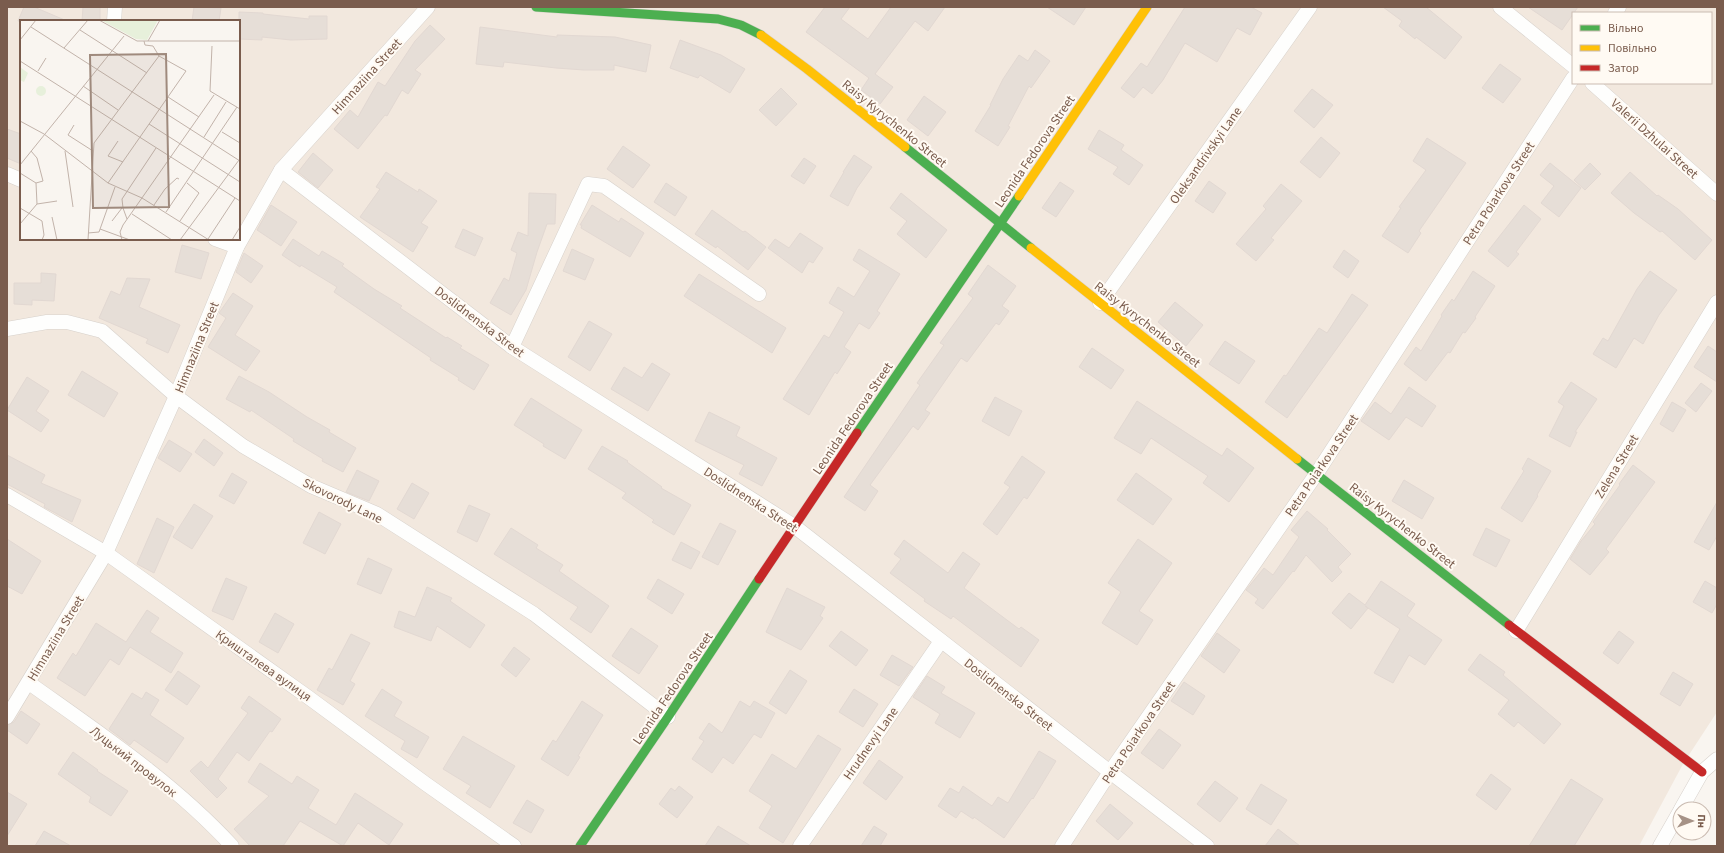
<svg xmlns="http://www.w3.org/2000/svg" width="1724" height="853" viewBox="0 0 1724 853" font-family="'Source Sans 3',sans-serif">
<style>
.residential{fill:#f2e8de;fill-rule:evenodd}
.building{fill:#e6ded7;stroke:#e2d8d2}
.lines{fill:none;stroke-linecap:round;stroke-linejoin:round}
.street-casing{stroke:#d7d1cb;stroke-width:15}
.fast-casing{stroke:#d9d2cb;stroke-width:10}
.slow-casing{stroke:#d9d2cb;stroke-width:10}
.jam-casing{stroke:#d9d2cb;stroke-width:10}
.street{stroke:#fefefd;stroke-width:14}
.fast{stroke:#4caf50;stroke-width:9}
.slow{stroke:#ffc107;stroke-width:9}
.jam{stroke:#c62828;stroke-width:9}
.labels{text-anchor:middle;stroke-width:4;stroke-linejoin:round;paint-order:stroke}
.street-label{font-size:13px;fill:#7a5c4d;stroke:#fffaf3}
.inset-road{fill:none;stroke:#c2b3aa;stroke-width:1}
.view{fill:#9f8a7d;fill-opacity:0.15;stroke:#9f8a7d;stroke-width:2}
.inset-edge{fill:none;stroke:#7a5c4d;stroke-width:2}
</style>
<rect width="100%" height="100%" fill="#f9f5f0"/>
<path class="residential" d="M7,7h1710v705l-34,52 -44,82h-1632zM1573,13h138v70h-138zM21,21h218v218h-218z"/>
<g class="building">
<path d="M24,7h10l33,14h-49z"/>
<path d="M83,7h17v14h-18z"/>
<path d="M194,7l27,1 -2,13h-27z"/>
<path d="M825,7h25l-9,12 27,20 23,-32h54l-17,24 -13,-10 -40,53 18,13 -13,17 -19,-14 8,-12 -63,-46z"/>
<path d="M1047,7h39l-12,18z"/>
<path d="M1185,7h66l11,6 -12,22 -13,-7 -20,34 -32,-19 -22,37 -11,14 -9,-7 -9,11 -13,-10 20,-25 6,4z"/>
<path d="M1383,7h43l36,30 -17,22 -29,-22 -1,2 -16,-13 3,-5z"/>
<path d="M1528,7h50l-16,23z"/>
<path d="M239,12l24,1v1l46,5v-3h18v23l-36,1 -29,-3v3l-23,-1z"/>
<path d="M430,25l15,14 -30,31 6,4 -13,20 -6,-4 -15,26 -2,-1 -27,34 -24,-20 16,-19 8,7 20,-35 7,4 30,-45z"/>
<path d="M480,27l77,10v-2l58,2 36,8 -5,27 -32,-7v5h-30l-28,-2 -52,-6 -1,5 -27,-3z"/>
<path d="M680,40l41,15 24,14 -15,24 -30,-18 -2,3 -28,-10z"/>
<path d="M1035,50l15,11 -19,27 -2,-2 -21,40 2,1 -12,19 -23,-15 16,-26h-1l13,-26 16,-24 9,6z"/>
<path d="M1500,64l21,15 -18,24 -21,-15z"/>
<path d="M781,88l16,16 -21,22 -17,-16z"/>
<path d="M1312,89l21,16 -19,23 -20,-17z"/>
<path d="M924,96l22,16 -18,24 -21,-16z"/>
<path d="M7,129l14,5v30l-14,-6z"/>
<path d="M1099,130l25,15 -3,5 22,15 -14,20 -16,-11 5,-7 -30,-18z"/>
<path d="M1321,137l19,16 -20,25 -20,-16z"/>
<path d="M1427,138l39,25 -47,68 2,2 -13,20 -26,-17 19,-28 -2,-1 27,-37 -13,-9z"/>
<path d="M623,146l27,19 -17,23 -26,-19z"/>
<path d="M313,153l20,17 -15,18 -20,-16z"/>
<path d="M854,155l18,12 -15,21 -9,18 -18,-10 14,-24h-1z"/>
<path d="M804,158l12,8 -12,18 -13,-8z"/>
<path d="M1550,163l31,25 -22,29 -18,-14 13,-17 -14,-11z"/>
<path d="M1590,163l11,11 -16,16 -11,-10z"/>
<path d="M386,172l32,20 1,-3 18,12 -16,22 7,4 -15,25 -53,-35 20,-28 -4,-2z"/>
<path d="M1630,172l27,24 1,-1 20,14 34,31 -17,20 -33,-29 -2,1 -26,-19 -23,-20z"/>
<path d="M1209,181l17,12 -13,20 -18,-12z"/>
<path d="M1060,182l14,9 -18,26 -14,-9z"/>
<path d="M666,183l21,14 -12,19 -21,-14z"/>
<path d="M1281,184l21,17 -31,37 3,2 -18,21 -20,-17 30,-35 -3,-3z"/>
<path d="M529,193l27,1 -1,30h-8l-10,28 -11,38 -15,25 -21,-12 14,-25 5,3 8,-28 -6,-3 7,-18 10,4z"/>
<path d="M901,193l46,37 -21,28 -29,-24 10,-13 -17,-13z"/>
<path d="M271,205l26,17 -16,24 -24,-16z"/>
<path d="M592,205l27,17 2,-4 23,15 -14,24 -49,-29 1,-3h-2z"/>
<path d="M1524,205l17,14 -25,33 3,2 -11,13 -20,-16z"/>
<path d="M712,210l31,22 2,-1 21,16 -18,23 -31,-24 -1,2 -21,-14z"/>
<path d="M463,229l20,9 -8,18 -20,-9z"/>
<path d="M800,233l23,15 -10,15 -4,-2 -7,12 -34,-25 7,-9 14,9z"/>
<path d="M293,239l26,17 3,-5 22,13 -2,2 32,23 28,17 -2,2 46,30 1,-1 15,9 -2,2 29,17 -15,25 -16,-10 1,-2 -29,-18 1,-2 -97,-66 3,-5 -36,-22 -1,2 -18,-12z"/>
<path d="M182,245l27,8 -8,26 -26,-7z"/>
<path d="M572,249l22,10 -9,21 -22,-9z"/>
<path d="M859,249l41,25 -23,37 3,2 -11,16 -10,-6 -15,24 7,5 -14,22 -2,-2 -26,43 -26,-16 41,-64 5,3 15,-26 -15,-9 9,-16 16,10 16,-26 -17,-11z"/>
<path d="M1344,250l15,11 -11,17 -15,-11z"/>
<path d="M244,253l19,13 -12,17 -15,-11z"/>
<path d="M988,265l28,21 -14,20 7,5 -10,14 -3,-2 -29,39 -6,-4 -36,52 5,3 -12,17 -5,-4 -43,59 8,6 -13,20 -21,-14 76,-112 -3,-2 27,-38 -4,-2 33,-45 -5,-4z"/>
<path d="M1473,271l22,15 -20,31 1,1 -11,15 -2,-1 -13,21 -2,-1 -22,29 -22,-17 12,-17 5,4 21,-35 -1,-1 11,-16 2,2z"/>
<path d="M1650,271l27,19 -18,25 -16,29 -9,-6 -18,30 -23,-14 10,-16 5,3 29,-52z"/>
<path d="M41,273l15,1 -2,27 -22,-1v5l-18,-1v-21h27z"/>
<path d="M699,274l87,54 -14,25 -88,-57z"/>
<path d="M127,278l23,1 -11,28 41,18 -12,28 -22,-10 2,-4 -49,-21 12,-27 9,4z"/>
<path d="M233,293l20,13 -18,29 25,16 -14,20 -38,-24 18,-29 -7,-5z"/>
<path d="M1352,294l16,11 -81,113 -22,-16 19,-27 2,1 33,-48 8,5z"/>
<path d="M1175,302l28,23 -17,21 -28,-24z"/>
<path d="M589,321l23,13 -22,37 -22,-14z"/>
<path d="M1225,341l30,20 -16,23 -30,-20z"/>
<path d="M1708,346l9,6v30l-23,-15z"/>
<path d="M1092,348l32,22 -13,19 -32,-22z"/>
<path d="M652,363l18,11 -22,37 -37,-22 13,-22 18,11z"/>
<path d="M82,371l36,22 -14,24 -36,-22z"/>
<path d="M239,376l30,16 38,25 23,13 -1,2 27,16 -13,24 -21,-11 1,-2 -30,-18 1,-2 -43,-29 -1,2 -24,-13z"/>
<path d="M27,377l22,14 -13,20 13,9 -8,12 -34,-22z"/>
<path d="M1571,382l26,17 -22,33h2l-7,15 -21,-11 15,-30 -6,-4z"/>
<path d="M1701,383l11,8 -16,21 -11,-9z"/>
<path d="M1409,387l27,19 -14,21 -16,-10 -17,23 -28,-19 14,-19 16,12z"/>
<path d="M995,397l27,14 -13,25 -27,-15z"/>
<path d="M531,398l51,32 -17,29 -22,-13 1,-2 -30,-19z"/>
<path d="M1137,401l85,55 5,-8 27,20 -25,34 -26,-19 5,-7 -57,-38 -10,16 -27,-16z"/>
<path d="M1672,402l14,8 -13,22 -13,-8z"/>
<path d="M709,412l31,15 -4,9 41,22 -15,28 -23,-12 5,-9 -49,-24z"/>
<path d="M204,439l19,14 -9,13 -19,-14z"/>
<path d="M169,440l23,14 -12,18 -22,-14z"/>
<path d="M602,446l26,15 -1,1 35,25 -1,1 30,17 -17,30 -22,-13 2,-2 -32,-22 4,-5 -38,-24z"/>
<path d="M7,455l38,20 -4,8 40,17 -9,22 -28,-15 1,-3 -38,-20z"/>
<path d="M1022,456l23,16 -18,27 -3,-2 -27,38 -14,-11 27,-37 -6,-4z"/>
<path d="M1528,458l23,13 -14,24 1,1 -16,26 -21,-14 23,-37 -2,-2z"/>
<path d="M1633,465l22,17 -49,67 3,3 -19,23 -20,-16 11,-18 14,-17 -2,-2 27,-37 -1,-1z"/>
<path d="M357,470l22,11 -10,20 -23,-9z"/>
<path d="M232,473l15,9 -13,22 -15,-8z"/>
<path d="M1136,473l36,26 -19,26 -36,-25z"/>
<path d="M1404,480l30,18 -12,21 -30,-18z"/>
<path d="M412,483l17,10 -15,26 -17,-10z"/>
<path d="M1717,502v34l-8,14 -15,-8z"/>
<path d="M194,504l19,12 -21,33 -19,-12z"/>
<path d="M469,505l21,9 -13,28 -20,-10z"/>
<path d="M1307,511l21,18 -1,1 24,24 -13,13 4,5 -10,10 -26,-27 -12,17 -1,-1 -30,38 -8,-6 3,-4 -12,-9 18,-22 9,7 26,-38 -8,-7z"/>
<path d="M319,512l22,12 -16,30 -22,-11z"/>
<path d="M157,518l17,9 -20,46 -17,-9z"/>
<path d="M720,523l16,8 -18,34 -16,-8z"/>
<path d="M511,528l27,17 -2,3 27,17 -4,6 50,35 -18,27 -21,-14 8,-12 -84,-53z"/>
<path d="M1486,528l24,12 -14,27 -23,-12z"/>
<path d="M7,539l34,22 -19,33 -15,-8z"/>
<path d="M1138,539l34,24 -33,48 14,9 -16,25 -35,-22 19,-31 -13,-9z"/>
<path d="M904,540l44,33 15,-21 17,12 -16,24 55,41 2,-2 18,13 -18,27 -68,-51 -2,3 -27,-18 1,-2 -35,-26 11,-14 -7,-5z"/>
<path d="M681,542l19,10 -9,17 -19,-9z"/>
<path d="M368,558l24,11 -11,25 -24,-10z"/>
<path d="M226,578l21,9 -14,33 -21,-9z"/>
<path d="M658,579l26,15 -12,20 -25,-16z"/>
<path d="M1381,581l34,23 -8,12 35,24 -17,25 -16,-10 -16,28 -19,-10 26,-44 -35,-23 3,2 -17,21 -19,-16 17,-20 16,12z"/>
<path d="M1705,581l12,7v16l-5,9 -19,-11z"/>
<path d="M427,587l25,11 -2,3 35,24 -15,23 -33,-22 -6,15 -37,-14 5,-16 16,6z"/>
<path d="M787,588l38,19 -5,9 3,2 -22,32 -35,-18z"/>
<path d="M147,610l12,8 -9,14 33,21 -12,20 -41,-26 -11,18 -9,-6 -25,37 -28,-18 16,-25 3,3 20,-33 30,19z"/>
<path d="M275,613l19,11 -16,29 -19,-11z"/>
<path d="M631,628l27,18 -19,28 -27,-18z"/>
<path d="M841,631l27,19 -12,16 -27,-20z"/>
<path d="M1619,631l15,11 -16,22 -15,-11z"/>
<path d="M1217,633l23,17 -16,23 -23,-17z"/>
<path d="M351,634l19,9 -20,38 5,3 -12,21 -26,-15 12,-22 3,2z"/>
<path d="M514,647l16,12 -14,18 -15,-12z"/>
<path d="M1480,654l25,18 -2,3 58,49 -17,20 -26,-22 -4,5 -16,-13 11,-14 -41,-30z"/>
<path d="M892,655l21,12 -14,19 -19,-11z"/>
<path d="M790,670l17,11 -21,33 -17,-11z"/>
<path d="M178,671l22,15 -13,19 -22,-15z"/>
<path d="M1673,672l20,12 -13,22 -20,-12z"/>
<path d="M927,676l18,11 -4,6 34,20 -15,25 -25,-15 5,-9 -27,-17z"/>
<path d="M1184,682l21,14 -12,19 -22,-14z"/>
<path d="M382,689l20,13 -8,14 35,21 -12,21 -16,-9 4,-8 -40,-25z"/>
<path d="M854,689l24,15 -15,23 -24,-15z"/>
<path d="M146,692l13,8 -9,15 34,23 -17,25 -33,-23 -4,5 -21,-16 23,-36 10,6z"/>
<path d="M249,696l32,23 -9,13 -2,-1 -21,30 -12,-9 -19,27 9,9 -10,10 -27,-27 11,-10 7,7 40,-55 -7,-5z"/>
<path d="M582,701l21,14 -25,41 2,1 -12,19 -27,-17 12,-19 3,2z"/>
<path d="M740,701l10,6 4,-6 21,12 -14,25 -7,-4 -21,30 -10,-7 -11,16 -20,-14 12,-18 -5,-3 10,-15 13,10z"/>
<path d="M21,711l19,13 -13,20 -20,-14v-5l7,-3z"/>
<path d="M1159,729l22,16 -18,24 -22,-16z"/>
<path d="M818,735l23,14 -58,94 -24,-15 13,-22 -23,-15 23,-37 24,15z"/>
<path d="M463,736l52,30 -25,42 -24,-15 5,-7 -28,-17z"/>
<path d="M1039,751l17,10 -23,38 -1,-1 -28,40 -30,-21 -1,2 -12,-8 -5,7 -18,-12 12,-18 9,5 4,-7 29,20 6,-9 10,6z"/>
<path d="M73,752l25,18 -1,1 31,20 -17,25 -22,-14 2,-5 -33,-23z"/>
<path d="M879,760l24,17 -17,23 -23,-17z"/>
<path d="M260,763l32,21 5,-8 22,14 -11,18 28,17 19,-32 48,31 -14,21 -31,-22 -15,23 -43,-25 -17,25h-33l-16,-17 35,-33 -21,-14z"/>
<path d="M1491,774l20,15 -15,21 -20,-15z"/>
<path d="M1571,779l32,20 -29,47h-45z"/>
<path d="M1215,781l23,17 -18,24 -23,-18z"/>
<path d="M1261,784l26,16 -16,25 -25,-16z"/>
<path d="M679,786l14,11 -16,21 -18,-14 12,-16 4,3z"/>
<path d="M7,792l20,12 -20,32z"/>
<path d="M527,800l17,10 -13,23 -18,-10z"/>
<path d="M1110,804l23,19 -15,17 -22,-19z"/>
<path d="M718,826l33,20h-46z"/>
<path d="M874,826l13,8 -7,12h-19z"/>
<path d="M1278,829l22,17h-35z"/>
<path d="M44,831l27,15h-36z"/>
</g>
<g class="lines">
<g class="street-casing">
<g id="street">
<path d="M1500,7l73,59"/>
<path d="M1615,13l4,-6"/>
<path d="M114,21l1,-14"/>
<path d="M1592,83l125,111"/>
<path d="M281,170l231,177 282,179 316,246 97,74"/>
<path d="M7,174l14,6"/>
<path d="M215,239l22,8"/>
<path d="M1100,303l210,-296"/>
<path d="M7,329l40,-7h20l35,9 74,65 67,50 68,40 66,28 157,100 134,103"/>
<path d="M512,347l76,-163 16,2 155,108"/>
<path d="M7,495l99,58 202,144 118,87 88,62"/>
<path d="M1516,631l201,-329"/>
<path d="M29,683c70,50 144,99 203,163"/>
<path d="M7,717l99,-164 70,-157 61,-149 44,-77 147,-163"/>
<path d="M1681,809l21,-37 15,-13"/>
<path d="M800,846l141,-205"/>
<path d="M1062,846l48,-74 207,-299 256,-395"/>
<path d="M1660,846l20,-35"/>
</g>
</g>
<g class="fast-casing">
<g id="fast">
<path d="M536,7l182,12 23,6 20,10"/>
<path d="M905,147l126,101"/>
<path d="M857,433l162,-237"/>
<path d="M1297,459l212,166"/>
<path d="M580,846l88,-129 91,-138"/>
</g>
</g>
<g class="slow-casing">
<g id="slow">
<path d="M761,35l46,34 98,78"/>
<path d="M1019,196l128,-189"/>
<path d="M1031,248l266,211"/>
</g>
</g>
<g class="jam-casing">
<g id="jam">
<path d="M759,579l98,-146"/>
<path d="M1509,625l193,147"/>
</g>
</g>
<use href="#street" class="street"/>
<use href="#fast" class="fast"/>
<use href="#slow" class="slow"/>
<use href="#jam" class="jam"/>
</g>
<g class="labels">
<g class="street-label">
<text transform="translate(366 76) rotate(-48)" y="5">Himnaziina Street</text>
<text transform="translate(895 123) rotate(39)" y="5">Raisy Kyrychenko Street</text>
<text transform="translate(1655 138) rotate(42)" y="5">Valerii Dzhulai Street</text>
<text transform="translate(1034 151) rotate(-56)" y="5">Leonida Fedorova Street</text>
<text transform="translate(1205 155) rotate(-55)" y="5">Oleksandrivskyi Lane</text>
<text transform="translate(1498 193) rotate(-57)" y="5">Petra Poiarkova Street</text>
<text transform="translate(480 321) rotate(37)" y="5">Doslidnenska Street</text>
<text transform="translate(1148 324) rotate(38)" y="5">Raisy Kyrychenko Street</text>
<text transform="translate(196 347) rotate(-68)" y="5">Himnaziina Street</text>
<text transform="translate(852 418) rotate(-56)" y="5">Leonida Fedorova Street</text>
<text transform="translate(1321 465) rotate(-56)" y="5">Petra Poiarkova Street</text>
<text transform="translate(1616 466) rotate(-59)" y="5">Zelena Street</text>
<text transform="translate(751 499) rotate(33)" y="5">Doslidnenska Street</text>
<text transform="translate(343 500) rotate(26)" y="5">Skovorody Lane</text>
<text transform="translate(1403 525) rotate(38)" y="5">Raisy Kyrychenko Street</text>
<text transform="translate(55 638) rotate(-59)" y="5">Himnaziina Street</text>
<text transform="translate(264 665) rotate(35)" y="5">Кришталева вулиця</text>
<text transform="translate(672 688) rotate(-56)" y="5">Leonida Fedorova Street</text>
<text transform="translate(1009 694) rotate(38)" y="5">Doslidnenska Street</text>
<text transform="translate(1138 732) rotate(-56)" y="5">Petra Poiarkova Street</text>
<text transform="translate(870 743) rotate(-55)" y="5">Hrudnevyi Lane</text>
<text transform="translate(134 761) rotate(38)" y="5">Луцький провулок</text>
</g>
</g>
<g transform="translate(20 20)">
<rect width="220" height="220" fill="#f9f5f0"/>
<path d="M81,0h57l-11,20 -11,-1zM0,47l8,6 -4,9 -4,-2zM16 71a5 5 0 1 1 10 0a5 5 0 1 1-10 0Z" fill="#e7f0db"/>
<path class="inset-road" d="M79,0l38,21h103M11,7l209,134M60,10l67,43M0,20l16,-20M128,21l12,-21M192,26l-2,45 30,18M44,28l24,-28M0,41l220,140M18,51l8,-13M63,66l35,24M148,77l31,20M0,101l24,13 64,49 34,15 67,42M129,104l91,58M54,105l-6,10 25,16M202,112l18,11M184,117l22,-35M98,121l-10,15 15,6M11,131l6,7 6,23 -7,2M45,131l8,56M0,145l104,-129M0,153l16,10M88,163l78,-112 -27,-15 -6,-10 -8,-1 -1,-4M17,184l20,-3M134,185l11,-16 12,-11 2,1M0,188l22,13 2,14 -2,5M146,192l71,-105M112,194l40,26M32,197l5,23M107,199l-4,-11 -1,-9 34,-51M92,201l10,-13M160,201l19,-28 -12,-10M0,204l17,-20 -1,-21M80,209l30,11M68,213l11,-1 16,-45M188,219l27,-41M68,220l6,-97 65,-87M102,220l-2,-8 3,-7 91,-130M160,220l59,-80M212,220l8,-13"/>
<path class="view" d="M146,34l3,153 -76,1 -3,-153z"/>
<rect width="220" height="220" class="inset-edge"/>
</g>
<rect width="1724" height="853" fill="none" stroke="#7a5c4d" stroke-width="16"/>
<rect x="1572" y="12" width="140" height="72" fill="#fffaf3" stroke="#cabbb1"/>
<rect x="1580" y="25" width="20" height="6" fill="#4caf50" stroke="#cabbb1"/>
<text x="1608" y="32" font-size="12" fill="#7a5c4d">Вільно</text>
<rect x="1580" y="45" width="20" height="6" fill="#ffc107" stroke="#cabbb1"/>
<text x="1608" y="52" font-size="12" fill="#7a5c4d">Повільно</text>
<rect x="1580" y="65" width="20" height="6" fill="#c62828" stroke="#cabbb1"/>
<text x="1608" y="72" font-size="12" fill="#7a5c4d">Затор</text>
<g transform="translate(1692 821) rotate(91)"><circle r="19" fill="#fffaf3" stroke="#cabbb1"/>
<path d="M0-3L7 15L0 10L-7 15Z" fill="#a69286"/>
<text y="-6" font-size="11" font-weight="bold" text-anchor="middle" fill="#7a5c4d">Пн</text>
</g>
</svg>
